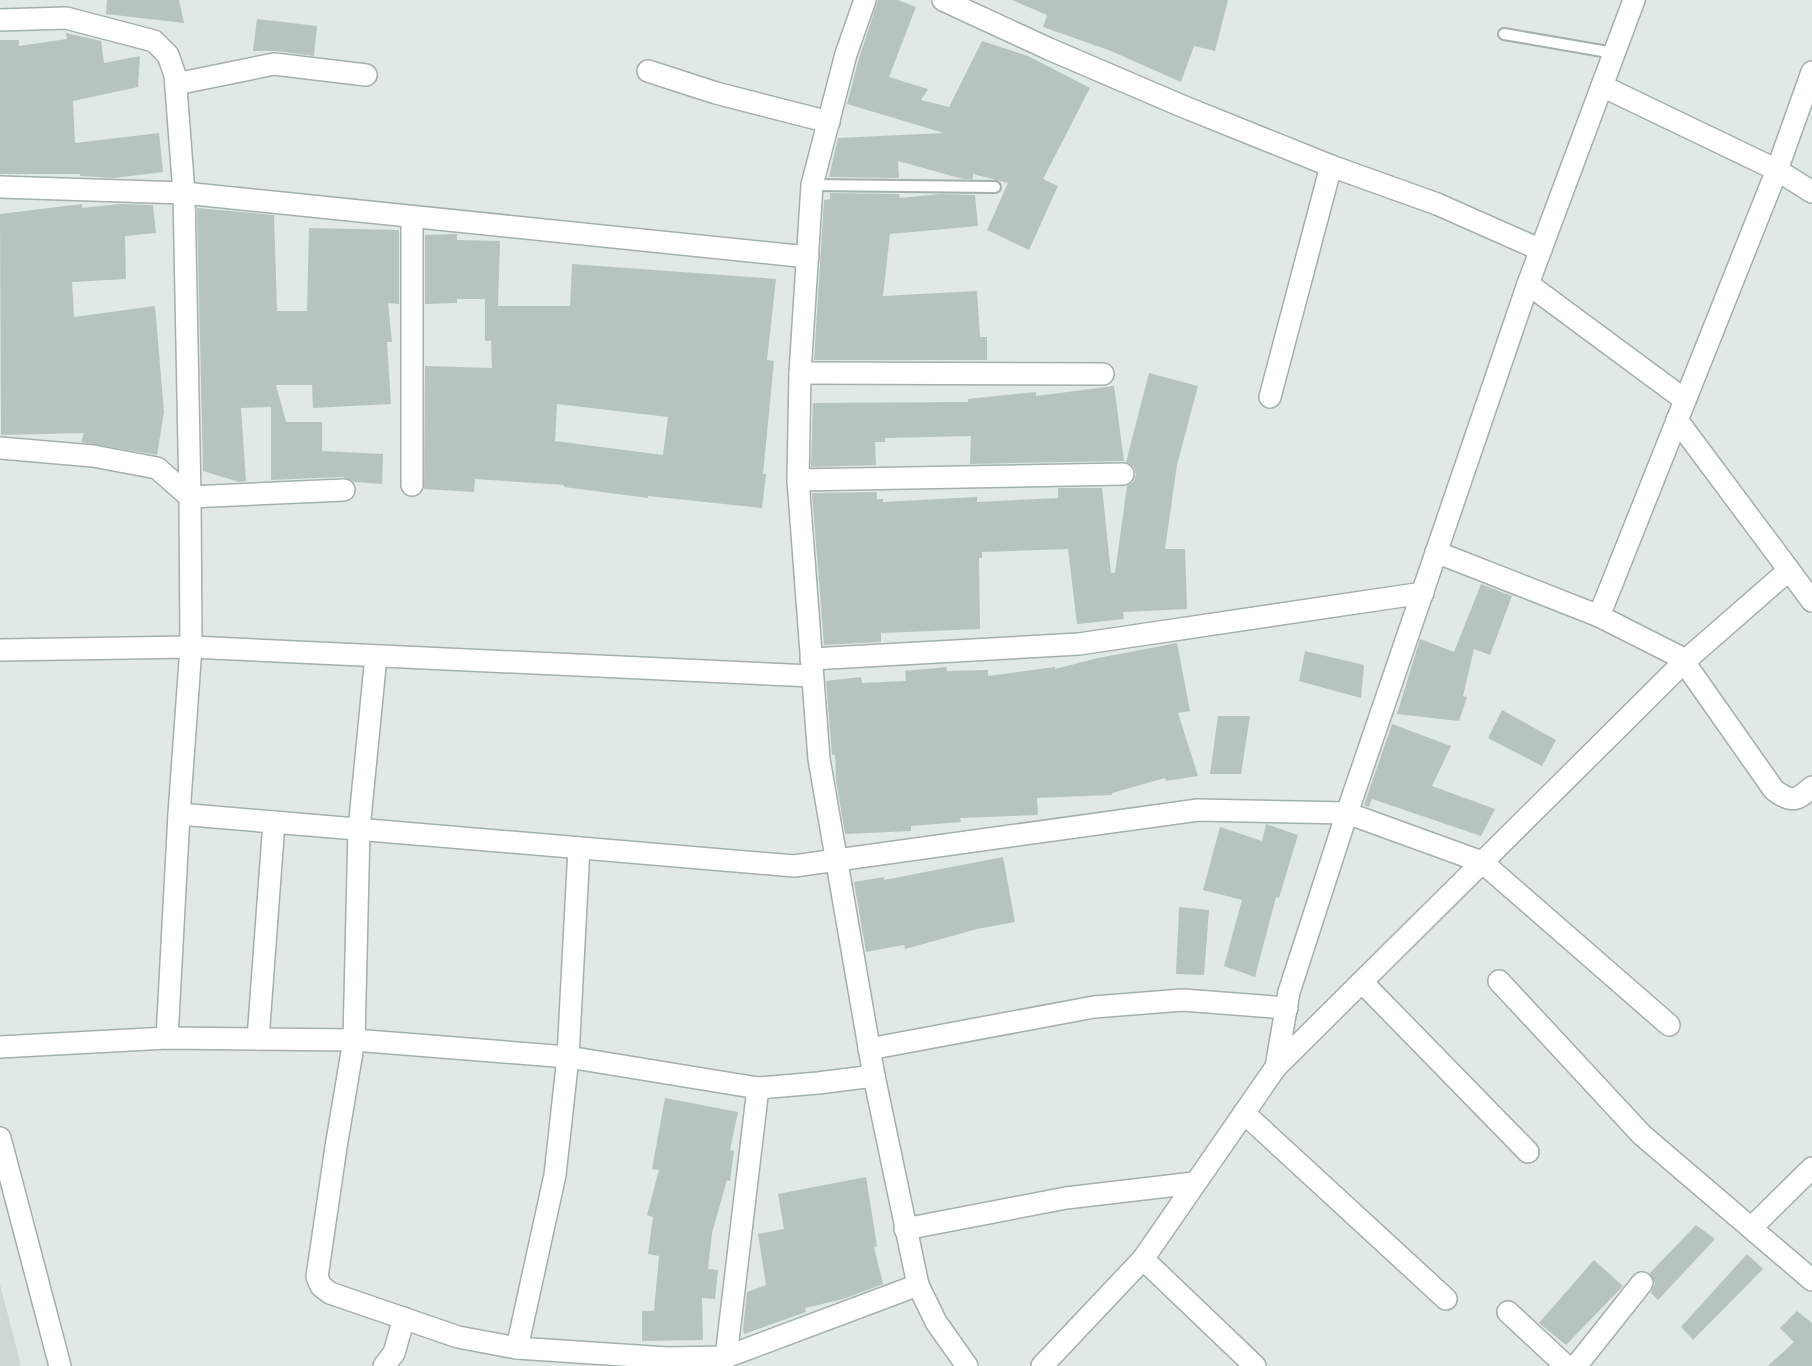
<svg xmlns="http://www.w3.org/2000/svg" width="1812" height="1366" viewBox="0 0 1812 1366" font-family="Ubuntu,sans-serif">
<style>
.built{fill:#ced9d3}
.building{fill:#b6c4bd;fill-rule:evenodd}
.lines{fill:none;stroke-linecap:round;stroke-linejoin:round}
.service-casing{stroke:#a4b0aa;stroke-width:14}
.minor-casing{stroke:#a4b0aa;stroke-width:24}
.service{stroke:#fff;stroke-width:10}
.minor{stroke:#fff;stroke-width:21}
</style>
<rect width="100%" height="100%" fill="#e0e9e4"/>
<path class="built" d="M0,1284l21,82h-21z"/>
<g class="building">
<path d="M107,0h72l5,23 -78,-9z"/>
<path d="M878,0h20l18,7 -27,70 39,12 -7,11 28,7 33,-66 46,15 62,32 -47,91 15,7 -29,64 -42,-20 21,-47 -35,-9v5h-10l-65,-18 1,17 -70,-1 9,-39 106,-5 -97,-29 12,-46z"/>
<path d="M1012,0h216l-13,51 -21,-5 -13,36 -70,-31 -68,-24 4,-12z"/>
<path d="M257,19l60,7 -3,30 -38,-5h-23z"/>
<path d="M66,33l35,8 3,22 36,-7 -2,31 -65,14 2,42 84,-10 4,39 -49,6 -34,-2v-2h-80v-134h19v6l48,-7z"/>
<path d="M830,193l69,1 1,4 40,-4 35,1 3,31 -88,8 -7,62 94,-5 3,46h7v23h-173l10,-160 6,-1z"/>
<path d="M82,204v4l38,-4 33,1 3,28 -31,3 1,43 -54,3 2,35 81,-11 9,106 -7,43 -76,-13 3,-9 -83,2 -1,-221z"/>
<path d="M197,208l77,7 3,96h30l2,-83 90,2v74l-11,-1 4,39h-5l4,62 -78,4 -1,-23h-36l10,37h36v29l61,3 -1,30 -28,-2 -11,-5 -72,3v-73l-30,1 5,73 -7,1 -36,-11z"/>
<path d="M457,234v6l43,1 -2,65h72l2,-42 204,15 -9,81 7,1 -11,113h3l-4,34 -114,-12v2l-84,-11v-2l-89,-6 -1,13 -50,-3 1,-123 67,2 -1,-27h-6v-42h-28v4l-32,1v-69zM557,404l111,13 -5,38 -108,-14z"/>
<path d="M1149,373l49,13 -21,79 -12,84h20l2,60 -64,3 1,7 -47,5 -9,-75 -86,3v6h-3l1,71 -99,4v9l-57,3 -12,-152 65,-1v7h6v3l94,-5v5l81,-4v-10h44l9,85h4l12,-87 7,-5 2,-7 -2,-7 -8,-5z"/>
<path d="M1114,386l10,75 -154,3 1,-28 -86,2v4h-10l1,23 -65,2 2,-64 155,-1v-3l68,-7v4z"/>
<path d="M1481,584l31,12 -22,59 -16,-6 -11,47 4,1 -8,24 -62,-7 23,-75 34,13z"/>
<path d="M1177,643l13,68 -12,2 20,63 -32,5 -1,-3 -53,15v2l-75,3 1,17 -78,3 1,4 -50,4v5l-66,3 -9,-54 -1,-26 -3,1 -6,-74 35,-4 1,6 44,-2 -1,-10 41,-4 1,4 41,-1v6l67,-9v2l43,-11z"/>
<path d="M1305,651l59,14 -3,33 -62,-17z"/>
<path d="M1502,710l54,30 -14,26 -54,-28z"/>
<path d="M1218,716h32l-9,58h-31z"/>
<path d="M1392,724l59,22 -19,40 63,23 -14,27 -109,-37 -3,8 -5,-2z"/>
<path d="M1266,824l32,11 -19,63 -3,-1 -21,80 -31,-11 18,-66 -39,-10 17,-63 42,14z"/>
<path d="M1003,857l12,65 -38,7 -72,20 -1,-4 -38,7 -12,-70 30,-5v3z"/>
<path d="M1179,907l30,3 -5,65 -28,-1z"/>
<path d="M665,1098l73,14 -8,38 4,1 -4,30 -3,-1 -15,53 -4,36 10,1 -3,29 -13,-1 1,42 -61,1v-30h12l5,-55 -11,-2 5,-37 -6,-2 12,-45 -7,-1z"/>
<path d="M866,1177l11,69 -3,1 9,37 -40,15 -38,9 1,4 -62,22 -1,-5 4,-37 19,-7 -8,-51 26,-5 -6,-35z"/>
<path d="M1696,1225l19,14 -57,61 -7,-7 4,-9 -5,-11z"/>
<path d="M1747,1254l16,15 -70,71 -12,-13z"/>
<path d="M1594,1260l29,26 -57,59 -27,-22z"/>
<path d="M1797,1311l15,12v43h-44l26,-24 -14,-14z"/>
</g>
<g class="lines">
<g class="service-casing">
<g id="service">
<path d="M1504,34l110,19"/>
<path d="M812,185l183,2"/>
</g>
</g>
<g class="minor-casing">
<g id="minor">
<path d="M865,0l-19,54 -34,131 -12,188 -2,107 21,279 55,317"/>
<path d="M943,0l106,49 133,57 149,60 106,38 104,46"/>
<path d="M0,20l66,-2 88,23 14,14 7,20 9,118 6,304 154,-7"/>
<path d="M648,71l68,22 113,29"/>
<path d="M176,84l98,-20 92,11"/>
<path d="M1602,86l175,84 35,22"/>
<path d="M0,187l184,6 624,64"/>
<path d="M412,217v268"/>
<path d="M1528,284l157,116"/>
<path d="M800,373l303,1"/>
<path d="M1270,397l61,-231"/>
<path d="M1677,420l135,181"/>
<path d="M0,448l93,8 64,12 33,29 1,150 -12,167 -12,224"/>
<path d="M798,480l325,-6"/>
<path d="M1436,552l163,64 87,44"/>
<path d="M1599,616l178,-446 35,-98"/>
<path d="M0,650l191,-3 621,29"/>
<path d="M376,656l-17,173 -5,211 -18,107 -19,130 4,9 9,7 128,44 59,11"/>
<path d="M811,659l268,-15 344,-51"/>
<path d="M1684,662l90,128c18,13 22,11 38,-3"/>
<path d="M179,814l615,52 404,-56 149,3 135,49 187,163"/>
<path d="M579,848l-11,209 -13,118 -38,173 150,10 59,-1 192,-72"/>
<path d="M1499,981l143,154 170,145"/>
<path d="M1362,982l166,170"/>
<path d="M258,1039l16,-217"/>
<path d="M0,1047l167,-9 187,2 214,17 190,31 60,-5 56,-7 44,209 18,37 31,44"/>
<path d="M869,1049l225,-42 89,-7 104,8"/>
<path d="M1276,1067l410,-407 103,-90"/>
<path d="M1244,1113l202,186"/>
<path d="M0,1138l60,228"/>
<path d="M1751,1228l61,-60"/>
<path d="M905,1229l161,-31 128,-15"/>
<path d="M1143,1259l133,-192 13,-75 58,-179 181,-529 106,-284"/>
<path d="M1508,1312l58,54"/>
<path d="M726,1357l32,-269"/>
<path d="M384,1366l10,-13 10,-35"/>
<path d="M1042,1366l101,-107 112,107"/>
<path d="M1576,1366l66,-83"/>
</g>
</g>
<use href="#service" class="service"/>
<use href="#minor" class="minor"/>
</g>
</svg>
